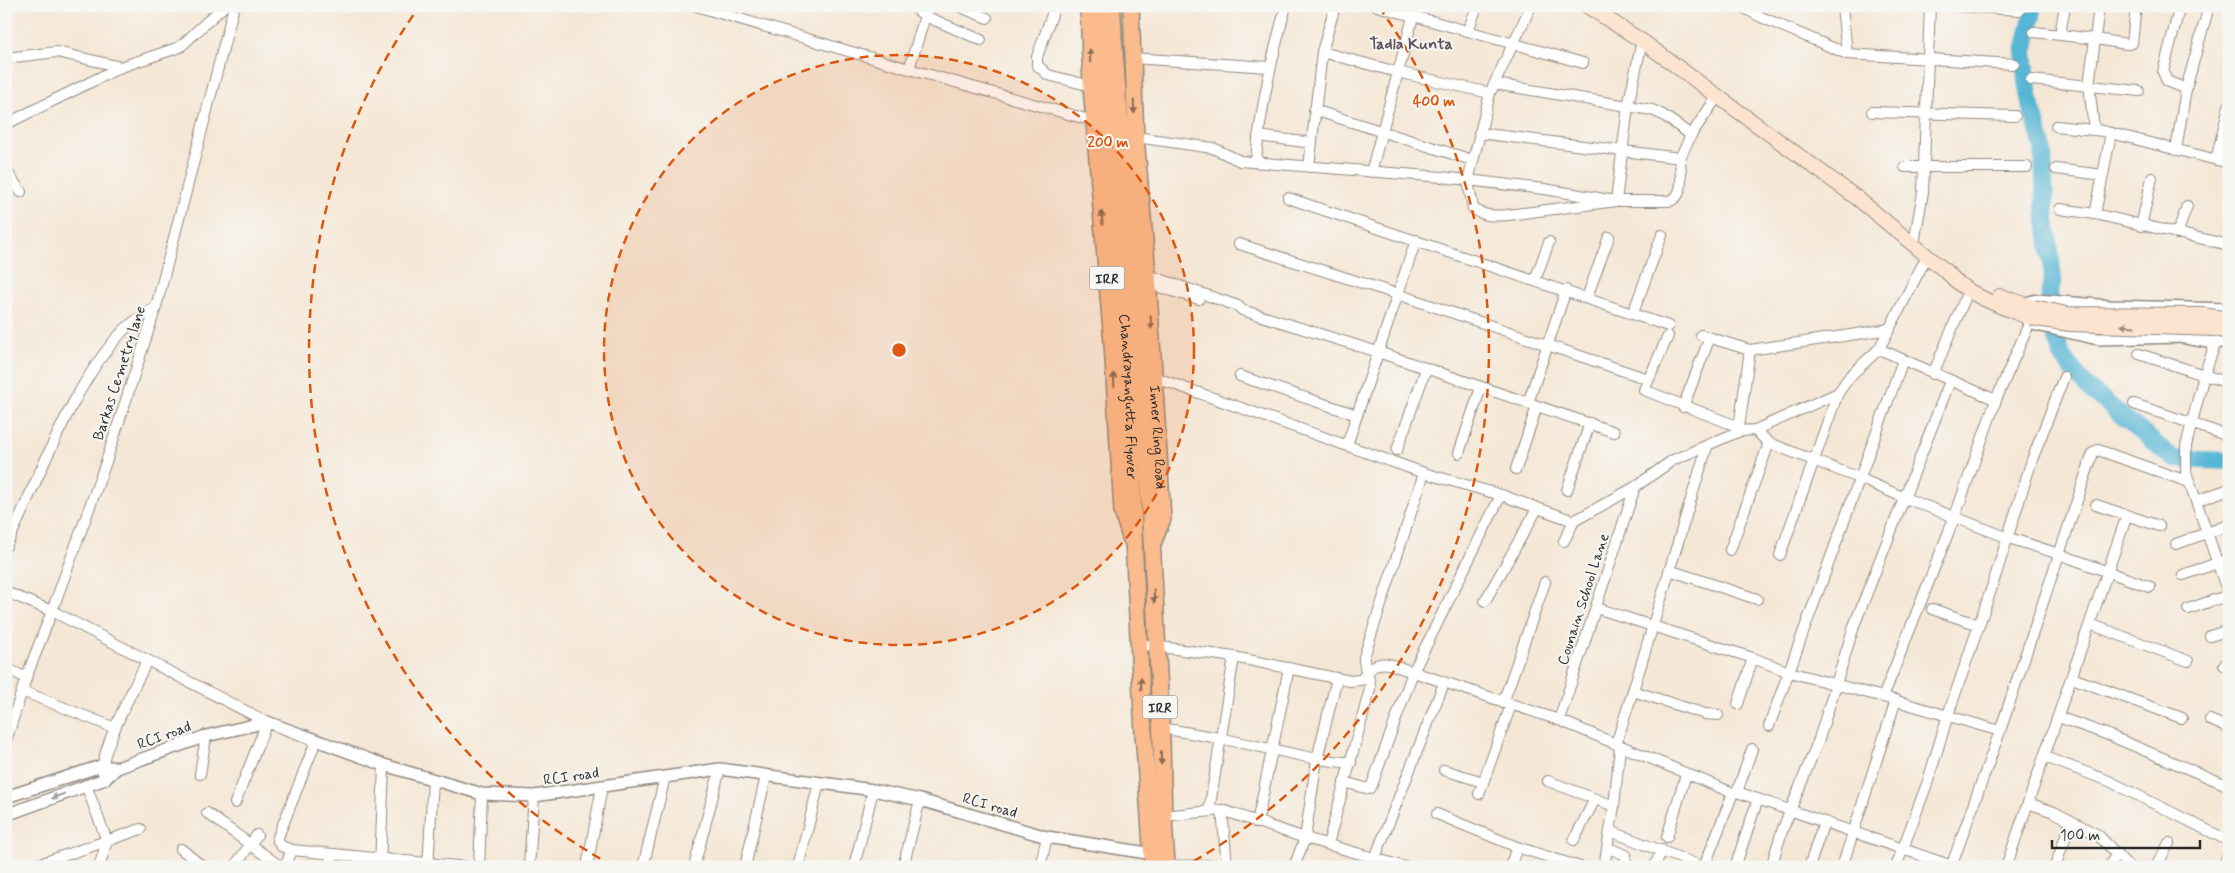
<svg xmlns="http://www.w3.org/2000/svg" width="2235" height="873" viewBox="0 0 2235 873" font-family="Mynerve,sans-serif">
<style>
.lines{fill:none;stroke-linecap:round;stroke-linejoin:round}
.river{stroke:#57b6d5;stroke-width:18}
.minor-casing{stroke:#908980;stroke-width:12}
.tertiary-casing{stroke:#908980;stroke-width:14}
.secondary-casing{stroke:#908980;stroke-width:16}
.primary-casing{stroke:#908980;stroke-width:18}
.trunk-casing{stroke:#908980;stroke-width:19}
.minor{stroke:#fff;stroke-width:10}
.tertiary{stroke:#fff;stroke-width:11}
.secondary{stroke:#fde4d1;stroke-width:14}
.primary{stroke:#fbbb8c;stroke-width:15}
.trunk{stroke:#fbbb8c;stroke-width:16}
.secondary-bridge-casing{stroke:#908980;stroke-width:16;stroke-linecap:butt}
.secondary-bridge{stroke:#fde4d1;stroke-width:14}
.oneway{fill:#896c57}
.oneway2{fill:#94887e}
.oneway3{fill:#a0a0a0}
.ring{fill:none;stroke:#df570e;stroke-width:2.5;stroke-dasharray:9 6}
.labels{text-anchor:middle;stroke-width:4;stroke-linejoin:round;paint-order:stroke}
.shield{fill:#f6f6f2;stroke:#686867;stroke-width:1}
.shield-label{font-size:14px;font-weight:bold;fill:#2b2b2b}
.street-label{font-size:15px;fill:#2b2b2b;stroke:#f6f6f2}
.neighbourhood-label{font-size:16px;font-weight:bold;fill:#61525d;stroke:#f6f6f2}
.centre{fill:#df570e;stroke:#f6f6f2;stroke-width:2.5}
.ring-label{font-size:15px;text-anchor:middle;font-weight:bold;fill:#df570e;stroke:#f6f6f2;stroke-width:4;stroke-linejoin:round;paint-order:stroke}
</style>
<rect width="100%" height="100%" fill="#f6f6f2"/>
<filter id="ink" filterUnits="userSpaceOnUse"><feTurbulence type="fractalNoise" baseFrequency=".02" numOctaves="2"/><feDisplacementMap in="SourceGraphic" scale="10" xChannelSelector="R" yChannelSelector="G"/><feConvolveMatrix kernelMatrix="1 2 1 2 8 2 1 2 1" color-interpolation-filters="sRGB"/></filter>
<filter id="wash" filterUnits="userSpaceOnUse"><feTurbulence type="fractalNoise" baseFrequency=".0096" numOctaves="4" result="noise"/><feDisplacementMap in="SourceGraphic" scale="20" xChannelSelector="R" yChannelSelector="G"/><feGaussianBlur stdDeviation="1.12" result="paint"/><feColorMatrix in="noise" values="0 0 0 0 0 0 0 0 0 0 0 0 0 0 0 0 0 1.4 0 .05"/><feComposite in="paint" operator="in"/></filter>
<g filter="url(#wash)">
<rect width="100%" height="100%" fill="#f5e7d5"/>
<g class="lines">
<path class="river" d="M2032,6v10l-8,36 5,46 14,49 2,64 8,67 -3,12 -1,29 13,37 24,30 88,73 55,2"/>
</g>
</g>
<g filter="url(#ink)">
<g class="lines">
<g class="minor-casing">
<g id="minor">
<path d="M696,6l213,63 184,52"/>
<path d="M958,6l29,12"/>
<path d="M1055,6l-18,51v8l11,10 43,11"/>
<path d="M1377,6l206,57"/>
<path d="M1741,6l20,11 86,37"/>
<path d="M1842,6l5,48 167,10"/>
<path d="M1957,6l63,4"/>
<path d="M2099,6l-4,33 32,5 5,-1 4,-37"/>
<path d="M2180,6l-17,66 4,9 19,8"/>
<path d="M925,16l56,24"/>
<path d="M1468,31l9,-25"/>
<path d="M2034,32l61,7 -6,46 5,44"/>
<path d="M2060,34l5,-28"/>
<path d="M1322,52l75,20 93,21"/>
<path d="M6,58l51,-6 64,15"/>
<path d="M1132,58l137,9"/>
<path d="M909,69l16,-53 -13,-10"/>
<path d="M2031,80l108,11"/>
<path d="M1495,84l157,26 11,5 28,20"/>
<path d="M1314,110l158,50"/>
<path d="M1872,112l143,4"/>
<path d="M6,124l115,-57 59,-20 44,-41"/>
<path d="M2056,126l47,5 126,32"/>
<path d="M1479,133l201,25c0,14 6,39 -11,43h-53l-108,14c-12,1 -25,2 -35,-7l-5,-27 22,-88 41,-87"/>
<path d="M1258,136l54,7"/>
<path d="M1136,137l77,11 27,13 202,16 102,12 72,12 12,-95 14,-65"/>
<path d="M2176,150l10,-61 23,-83"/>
<path d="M1680,158l11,-23 26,-38"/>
<path d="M2216,160l13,-54"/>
<path d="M1256,161c4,-53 16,-104 30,-155"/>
<path d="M1309,167l13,-115 13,-46"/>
<path d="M1905,167h122"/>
<path d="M2056,169l47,6 8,-42"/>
<path d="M6,171l15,21"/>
<path d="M1371,172l45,-166"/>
<path d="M1288,198l380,128"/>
<path d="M2060,209l35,5 134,31"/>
<path d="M2095,214l8,-39"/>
<path d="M2141,226l11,-48"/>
<path d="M2177,234l10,-28"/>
<path d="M1914,243l9,-51 7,-186"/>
<path d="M1239,244l158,50 245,83"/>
<path d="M1148,275l90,31 4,4 136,42 236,80"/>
<path d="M1535,280l14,-38"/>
<path d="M1148,284l51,15"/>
<path d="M1587,297l22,-60"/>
<path d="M1633,313l29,-78"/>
<path d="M1701,335l49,15 140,-21"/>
<path d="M1668,336l-24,54 95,37"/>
<path d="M2218,336l-14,39 -18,71v26l43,124"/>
<path d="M1879,349l117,51"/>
<path d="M2139,354l90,29"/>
<path d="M1933,374l36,-85"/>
<path d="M1240,376l117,39"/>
<path d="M1154,377l270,96 77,22 73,26"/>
<path d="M1528,403l38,-113"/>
<path d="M2134,404l95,32"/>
<path d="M1683,407l24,-62"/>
<path d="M1755,430l14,13 90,35 46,20 101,39 53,17 91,33"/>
<path d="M1740,431l-1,-4 11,-77"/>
<path d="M1347,445l69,-205"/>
<path d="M1397,450l29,-81"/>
<path d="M1459,453l22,-66"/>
<path d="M1516,469l21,-63"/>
<path d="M1567,490l23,-67"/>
<path d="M2196,501l33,-12"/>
<path d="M2096,505l63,21"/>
<path d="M1564,541l10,-20 61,-34 38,-27 67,-29 15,-1 83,-37 12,-17 29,-27 48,-93"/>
<path d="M2176,544l53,-19"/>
<path d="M6,546c33,-67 66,-161 116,-214 9,-10 23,-17 34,-25"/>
<path d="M1730,550l39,-107"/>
<path d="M1780,555l58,-162"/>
<path d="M1669,570l88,29"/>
<path d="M2183,575l46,-16"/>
<path d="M6,592l46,19 215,111 -32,81"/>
<path d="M1485,601l52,-92"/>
<path d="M1596,608l157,50 36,14 94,25 117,34"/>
<path d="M1932,609l47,16"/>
<path d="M2188,609l41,-14"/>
<path d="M2090,624l98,37"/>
<path d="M2210,636l19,-6"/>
<path d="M1139,644l95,13 116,24 11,-1c9,-11 14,-19 28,-16l170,56 174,73 4,-1 218,75"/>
<path d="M2224,665l5,-1"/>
<path d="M6,668l20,10"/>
<path d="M2072,678l110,40"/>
<path d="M22,691l93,37"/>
<path d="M1633,691l72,23 13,1"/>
<path d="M1883,697l72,-181 41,-116 33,-76"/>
<path d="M1503,703l42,-121"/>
<path d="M1738,704l15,-46"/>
<path d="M2058,717l48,17 123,52"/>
<path d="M1559,720l76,-233"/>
<path d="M2210,720l19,8"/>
<path d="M1769,726l134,-366"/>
<path d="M1161,728l58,10 98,21 34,4"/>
<path d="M6,741l20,-63 26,-67 54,-149 50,-155 78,-301"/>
<path d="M1616,744c32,-98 60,-198 91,-297"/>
<path d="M2045,757l64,24 120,60"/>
<path d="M1444,770l39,12"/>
<path d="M103,773c-5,-19 34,-91 44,-112"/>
<path d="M200,774l6,-38"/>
<path d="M1548,781l66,25"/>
<path d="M1344,782l25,7 3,-4 41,-113 88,-177"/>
<path d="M86,785l21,56 -8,26"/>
<path d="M1737,792l15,-43"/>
<path d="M1479,794l32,-89"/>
<path d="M2028,803l26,9 44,23 31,32"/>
<path d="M1222,810l5,57"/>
<path d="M1209,811l25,-154"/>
<path d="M207,813l74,54"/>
<path d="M1437,814l80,33"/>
<path d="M1163,816l59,-6 83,28 100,29"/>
<path d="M1257,823l32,-155"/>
<path d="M1610,831l93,36"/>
<path d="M1667,837l19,-63"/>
<path d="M1574,840l21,-41"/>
<path d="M1328,844l42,-155c1,-12 -7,-20 -6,-32l60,-184"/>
<path d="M1608,848l18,7 -1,12"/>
<path d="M181,849l22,18"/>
<path d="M292,850l175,17"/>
<path d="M1375,858l69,-175"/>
<path d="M1167,866l60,-1"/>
<path d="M31,867l110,-38"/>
<path d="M234,867l23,-32"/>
<path d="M285,867l7,-17 -11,-4 -3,-5v-4l38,-96"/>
<path d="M330,867l1,-13"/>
<path d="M380,867l4,-102"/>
<path d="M428,867l5,-87"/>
<path d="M479,867l3,-73"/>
<path d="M529,867l5,-71"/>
<path d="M587,867l15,-80"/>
<path d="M643,867l22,-90"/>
<path d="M694,867l26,-98"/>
<path d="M745,867l21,-91"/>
<path d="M798,867l21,-84"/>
<path d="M854,867l19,-77"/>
<path d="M903,867l17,-67"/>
<path d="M1040,867l7,-30"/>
<path d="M1294,867l11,-29 12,-79 20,-81"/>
<path d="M1510,867l7,-20 63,20"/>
<path d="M1604,867l10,-61 6,-59"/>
<path d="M1654,867l8,-17"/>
<path d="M1704,867l29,-74"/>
<path d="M1735,867l23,-68"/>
<path d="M1771,867l11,-36 37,-92 35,-113 96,-245"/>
<path d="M1809,867l15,-45"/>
<path d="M1842,867l54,-167"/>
<path d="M1896,867l32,-86 20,-66 43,-125 41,-130 32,-83"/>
<path d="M1951,867l49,-136 93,-278 5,-3 91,32"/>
<path d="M2006,867l120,-349 2,-2"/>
<path d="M2055,867l16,-46"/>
<path d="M2109,867l8,-14"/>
<path d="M2156,867l13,-24"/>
<path d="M2223,867l6,-14"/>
</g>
</g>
<g class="tertiary-casing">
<g id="tertiary">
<path d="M2022,304l15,-4 74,6 118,3"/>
<path d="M2028,323l70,16 82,-2 34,6 15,-2"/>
<path d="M6,797l95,-31 16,2 89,-32 61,-14 117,43 98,29 52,2 186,-27 153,21 47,10 127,37 106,17"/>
<path d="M6,815l99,-36 12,-11"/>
</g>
</g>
<g class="secondary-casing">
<g id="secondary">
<path d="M1587,6l55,35 215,157 92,76c19,22 54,33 81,44"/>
<path d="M2000,296l34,11"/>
</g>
</g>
<g class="primary-casing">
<g id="primary">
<path d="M1088,6l3,80 21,258 10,168 9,28"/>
<path id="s1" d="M1131,6l5,131 12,138 15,244 -11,27"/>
</g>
</g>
<g class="trunk-casing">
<g id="trunk">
<path id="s2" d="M1099,6l4,67 26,295 5,181 9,176 10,142"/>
<path d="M1112,6c5,123 23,245 30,367 7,119 14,237 19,355 2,47 1,93 6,139"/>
</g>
</g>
<use href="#minor" class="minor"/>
<use href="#tertiary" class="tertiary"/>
<use href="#secondary" class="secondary"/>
<use href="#primary" class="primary"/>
<use href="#trunk" class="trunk"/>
<g class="secondary-bridge-casing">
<g id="secondary-bridge">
<path d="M2034,307l33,7 136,1 26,4"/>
<path d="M2030,318l40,6 144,5 15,3"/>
</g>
</g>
<use href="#secondary-bridge" class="secondary-bridge"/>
</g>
<defs><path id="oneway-solid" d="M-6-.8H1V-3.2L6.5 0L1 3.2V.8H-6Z" transform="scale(1.25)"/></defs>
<g class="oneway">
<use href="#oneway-solid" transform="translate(1090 56) rotate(-92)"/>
<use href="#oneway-solid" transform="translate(1134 107) rotate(87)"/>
<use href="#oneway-solid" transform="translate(1102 218) rotate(-95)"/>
<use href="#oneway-solid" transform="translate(1151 322) rotate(86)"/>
<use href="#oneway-solid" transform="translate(1114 380) rotate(-93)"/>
<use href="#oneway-solid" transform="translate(1154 596) rotate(87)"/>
<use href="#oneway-solid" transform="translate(1141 684) rotate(-93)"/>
<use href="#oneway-solid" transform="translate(1161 758) rotate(89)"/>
</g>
<use class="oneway2" href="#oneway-solid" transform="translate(2128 326) rotate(-177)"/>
<use class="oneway3" href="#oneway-solid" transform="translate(58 796) rotate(159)"/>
</g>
<circle cx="899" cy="350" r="295" fill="#df570e" fill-opacity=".12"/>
<g class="ring">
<circle cx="899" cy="350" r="295"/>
<path d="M613 866A590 590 0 0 1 419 7M1379 7A590 590 0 0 1 1185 866"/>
</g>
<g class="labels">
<g class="shield">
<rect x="1089.5" y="266.5" width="35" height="23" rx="4"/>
<rect x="1142.5" y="695.5" width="35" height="23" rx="4"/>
</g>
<g class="shield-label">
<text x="1107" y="283">IRR</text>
<text x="1160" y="712">IRR</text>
</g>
<g class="street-label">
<text transform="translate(119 373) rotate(-72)" y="5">Barkas Cemetry lane</text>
<text dy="5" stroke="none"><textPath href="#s2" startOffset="392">Chandrayangutta Flyover</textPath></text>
<text dy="5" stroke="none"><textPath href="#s1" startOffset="432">Inner Ring Road</textPath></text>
<text transform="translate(1583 599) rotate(-72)" y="5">Counain School Lane</text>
<text transform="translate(164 735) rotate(-20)" y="5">RCI road</text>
<text transform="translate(571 776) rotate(-8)" y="5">RCI road</text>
<text transform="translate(990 805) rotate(16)" y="5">RCI road</text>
</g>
<g class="neighbourhood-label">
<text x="1411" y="49">Tadla Kunta</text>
</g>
</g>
<circle cx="899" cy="350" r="8" class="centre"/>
<g class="ring-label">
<text x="1434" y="106">400 m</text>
<text x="1108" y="147">200 m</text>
</g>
<rect width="2235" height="873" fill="none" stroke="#f6f6f2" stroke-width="25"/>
<path d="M2052 840v8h148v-8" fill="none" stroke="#2b2b2b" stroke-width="2.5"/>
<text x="2060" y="840" font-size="15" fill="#2b2b2b" stroke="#f6f6f2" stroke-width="4" paint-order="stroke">100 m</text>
</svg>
